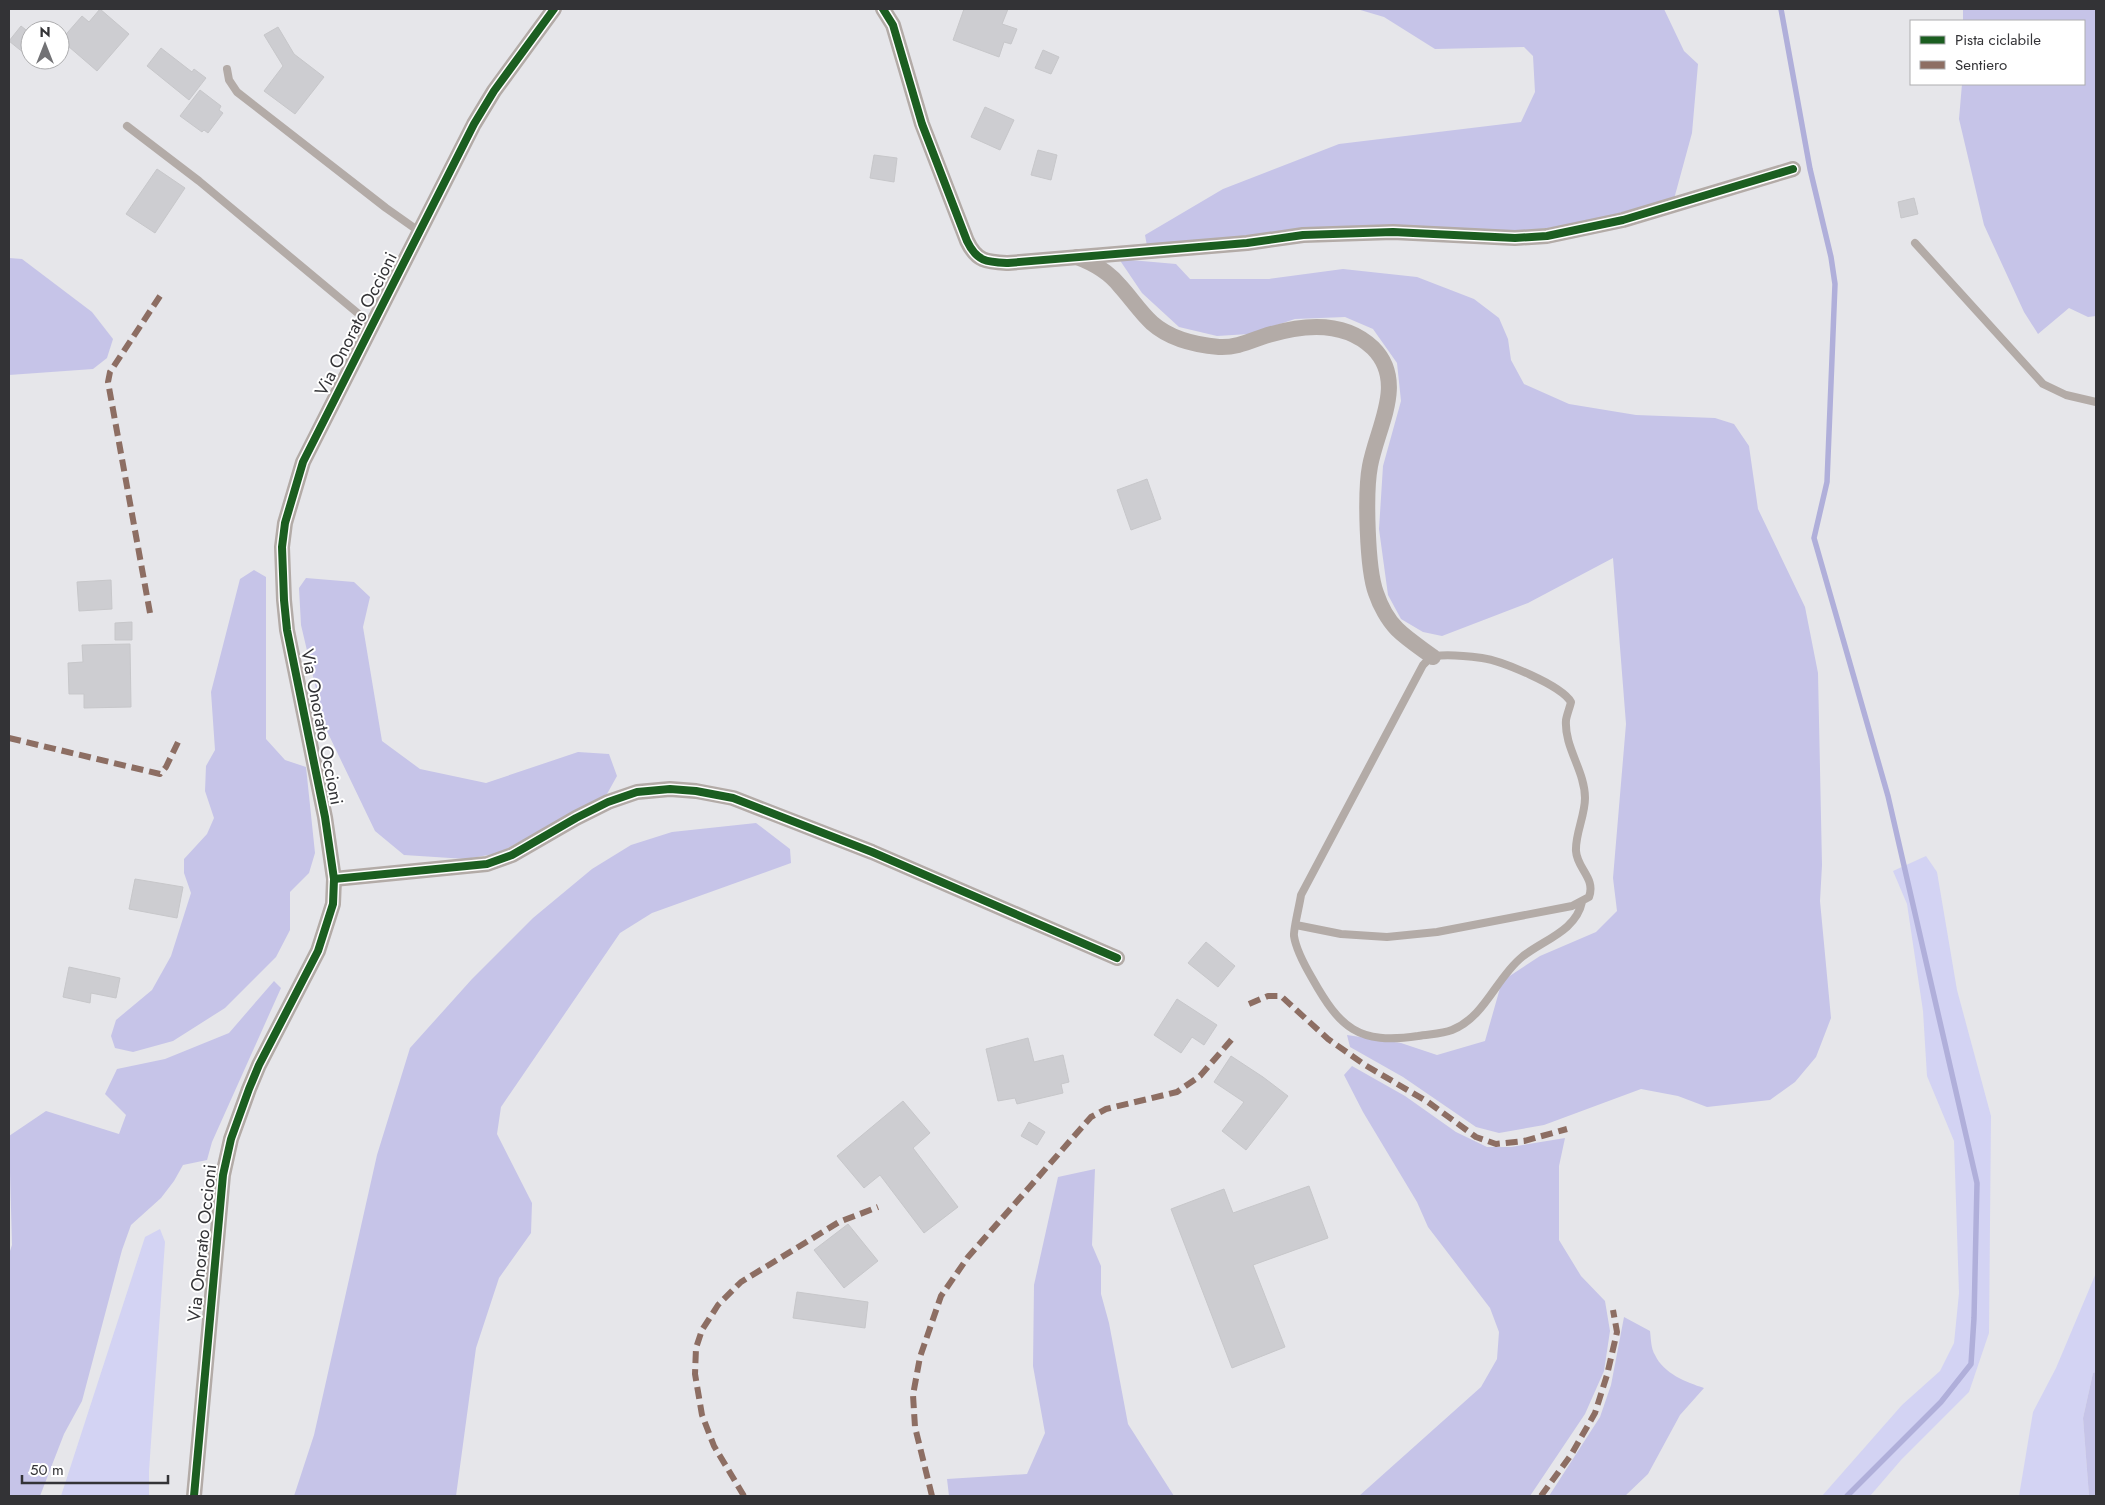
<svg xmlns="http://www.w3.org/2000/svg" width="2105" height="1505" viewBox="0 0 2105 1505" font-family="Jost,sans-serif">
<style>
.green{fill:#d3d3f3}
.forest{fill:#c6c4e8}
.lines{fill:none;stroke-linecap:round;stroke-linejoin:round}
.stream{stroke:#b0afda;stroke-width:5.5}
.building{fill:#cdcdd1;stroke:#c7c7ca}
.service{stroke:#b3aba7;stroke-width:8}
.minor{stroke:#b3aba7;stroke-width:16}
.quiet{stroke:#8d6e63;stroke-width:6;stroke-dasharray:12 6;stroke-linecap:butt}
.cycleway-casing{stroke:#fff;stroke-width:11}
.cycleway{stroke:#1b5e20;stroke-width:8}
.labels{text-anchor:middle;stroke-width:4;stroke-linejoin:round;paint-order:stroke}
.street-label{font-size:18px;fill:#333336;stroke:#fff}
</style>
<rect width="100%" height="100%" fill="#e6e6ea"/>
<g class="green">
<path d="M1926,856l11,16 20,118 34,126 -2,217 -20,59 -68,68 -31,36h-48l80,-91 38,-34 14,-28 5,-50 -5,-152 -27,-65 -4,-65 -16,-107 -14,-33z"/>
<path d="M160,1229l5,13 -16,229v25h-88l84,-259z"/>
<path d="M2096,1273v99l-3,1 -10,45 6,78h-70l14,-84 23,-44z"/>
</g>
<g class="forest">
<path d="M1357,9h307l20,42 14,13 -6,69 -18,66 -98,25 -56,8 -373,14 -2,-11 78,-46 116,-45 182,-22 14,-30 -2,-36 -9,-9 -89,2 -51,-32z"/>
<path d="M1963,9h133v307l-8,1 -19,-9 -31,26 -14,-22 -40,-87 -25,-106 3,-35h122v-63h-121z"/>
<path d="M9,258l13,1 70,53 21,27 -6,19 -14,11 -84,6z"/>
<path d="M1119,259l57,5 14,15h79l74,-10 74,8 57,22 25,19 9,21 3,21 13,24 45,20 67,11 79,3 19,6 15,22 9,63 47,98 13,66 4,192 -2,36 11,117 -15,39 -21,25 -25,18 -63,7 -29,-11 -37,-7 -97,36 -45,8 -23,-6 -73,-50 -53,-30 -3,-12 54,8 36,12 48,-14 17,-60 38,-25 56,-24 21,-21 -4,-33 13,-154 -13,-166 -85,45 -86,33 -19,-4 -22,-13 -13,-24 -9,-66 4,-63 18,-65 -4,-38 -24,-34 -28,-12 -50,2 -46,15 -32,2 -38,-9 -37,-34z"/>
<path d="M254,570l12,7v162l19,21 21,7 9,86 -6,20 -19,19v38l-14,27 -51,51 -52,33 -40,11 -18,-4 -4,-12 5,-16 36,-30 19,-34 20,-63 -7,-20v-14l23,-25 7,-16 -9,-27 1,-25 9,-16 -4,-58 29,-113z"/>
<path d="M306,578l48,4 16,15 -7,30 19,114 38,28 66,14 92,-31 31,2 8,22 -10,18 -108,59 -33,6 -62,-4 -29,-24 -50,-104 -24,-102 -2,-37z"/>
<path d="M756,823l34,26 1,14 -139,50 -32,20 -119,174 -4,27 35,69 -1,30 -32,45 -23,70 -20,148h-162l20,-61 63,-280 33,-107 62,-69 61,-61 59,-49 39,-24 41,-13z"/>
<path d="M274,981l7,7 -69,154 -5,18 -24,5 -9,16 -13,17 -30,27 -9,25 -40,151 -18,33 -24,62h-31v-242l3,-9 -3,-109 37,-25 73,23 7,-19 -21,-21 12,-25 48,-10 64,-26z"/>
<path d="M1352,1066l53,30 51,36 31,15h24l54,-9 -6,28v74l22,36 24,25 5,30 -6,40 -19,43 -55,82h-171l122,-109 16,-28 2,-27 -9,-24 -62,-81 -11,-25 -54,-90 -19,-37z"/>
<path d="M1095,1169l-3,76 9,21v28l8,29 19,101 46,72h-225l-2,-17 80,-5 18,-41 -12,-67 1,-81 24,-108z"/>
<path d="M1624,1317l26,14c1,8 1,18 5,24 9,19 31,27 49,33l-24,27 -32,59 -23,22h-76l51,-79 11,-32z"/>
<path d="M2096,1372v124h-7l-6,-78 10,-45z"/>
</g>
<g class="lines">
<path class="stream" d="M1781,9l29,160 21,88 4,27 -8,198 -13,56 74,258 89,387 -3,135 -3,46 -30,38 -94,94"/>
</g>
<g class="building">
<path d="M100,9l29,25 -32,37 -36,-31 21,-24 7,6z"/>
<path d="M964,9h44l-6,15 15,5 -6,15 -7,-2 -5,15 -46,-17z"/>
<path d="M21,26l9,7v25l-21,-17z"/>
<path d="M278,27l16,27 30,23 -29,37 -31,-23 19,-25 -19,-31z"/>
<path d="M161,48l31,24 2,-3 12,9 -17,22 -42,-34z"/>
<path d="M1043,50l16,7 -8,17 -16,-6z"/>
<path d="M200,90l21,16 -2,4 4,3 -15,20 -4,-3 -2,2 -22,-16z"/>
<path d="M985,107l29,13 -14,30 -29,-13z"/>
<path d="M1038,150l19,5 -6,25 -20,-5z"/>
<path d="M874,155l23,3 -3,24 -24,-4z"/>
<path d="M157,169l28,19 -30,45 -29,-19z"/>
<path d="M1914,198l4,16 -17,4 -3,-16z"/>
<path d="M1147,479l14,40 -30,11 -14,-40z"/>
<path d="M111,580l1,29 -33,2 -2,-29z"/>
<path d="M132,622v18h-17v-17z"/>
<path d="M130,644l1,63 -47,1v-14h-15l-1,-31 15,-1 -1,-17z"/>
<path d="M135,879l48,8 -6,31 -48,-9z"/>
<path d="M1206,942l29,24 -17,21 -30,-24z"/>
<path d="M69,967l51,11 -4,20 -25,-5 -1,10 -27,-6z"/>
<path d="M1177,999l40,26 -13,20 -12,-8 -11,16 -27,-18z"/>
<path d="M1028,1038l6,24 29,-7 6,27 -8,2 2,9 -46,11 -2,-6 -17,3 -12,-52z"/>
<path d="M1231,1056l32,21 25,19 -42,54 -24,-19 22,-29 -30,-20z"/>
<path d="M903,1101l27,32 -17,15 45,59 -34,26 -44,-58 -16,13 -27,-32z"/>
<path d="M1029,1122l16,10 -8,13 -16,-9z"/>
<path d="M1309,1186l19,52 -75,27 32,82 -53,21 -61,-159 53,-20 9,24z"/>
<path d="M848,1224l30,37 -34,27 -30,-38z"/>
<path d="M797,1292l71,10 -3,26 -72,-10z"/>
</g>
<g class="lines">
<g class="service">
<path d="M227,69l2,11 8,12 149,116 34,24"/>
<path d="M127,126l72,55 173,144"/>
<path d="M1915,243l128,141 23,11 30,7"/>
<path d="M1296,925l45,9 46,3 50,-5 135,-26 17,-9c7,-19 -12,-28 -13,-46 -1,-17 9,-35 9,-53 0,-27 -21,-51 -19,-78 1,-6 4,-13 5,-18 -10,-17 -69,-41 -89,-44 -15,-2 -32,-4 -47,-2 -5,1 -9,6 -12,9l-122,230c-1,8 -8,36 -7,41 2,14 11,30 18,42 28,50 46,67 106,58 11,-2 24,-2 34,-6 33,-13 44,-52 70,-73 21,-17 54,-26 60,-55"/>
</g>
<g class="minor">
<path d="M883,9l10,16 29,99 45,117c10,21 20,21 41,22l239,-20 56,-8 90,-3 122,6 32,-2 76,-16 170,-51"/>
<path d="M1077,257c16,6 32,15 43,29 11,12 20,26 32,37 18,16 44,22 67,24 15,1 29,-5 43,-10 36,-12 81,-18 111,11 34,34 4,79 -3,118 -5,26 -3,103 6,127 4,12 12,27 21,36 10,10 24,19 36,28"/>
<path d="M334,879l153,-15 25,-9 64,-37 32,-16 29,-10 33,-3 26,2 37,7 139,54 245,106"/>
<path d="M194,1496l29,-321 8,-36 18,-50 10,-24 59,-114 15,-47 1,-25 -9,-62 -38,-187 -3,-30 -2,-53 3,-24 18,-61 171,-338 20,-33 60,-82"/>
</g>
<g class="quiet">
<path d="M150,613l-42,-231 2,-10 52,-79"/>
<path d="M9,738l151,36 6,-7 14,-29"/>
<path d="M1249,1004l19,-8h13l47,43 37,26 63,37 48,35 20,7 28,-3 43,-12"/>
<path d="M744,1496l-30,-50 -12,-31 -7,-41 1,-26 6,-18 16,-25 23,-23 98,-60 39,-15"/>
<path d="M932,1496l-17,-69 -2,-32 7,-38 21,-61 27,-39 123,-140 15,-8 71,-17 23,-16 33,-38"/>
<path d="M1541,1496l30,-41 24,-42 12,-38 10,-43 -4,-22"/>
</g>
<g class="cycleway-casing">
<g id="cycleway">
<path d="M883,9l10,16 29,99 45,117c10,21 20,21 41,22l239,-20 56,-8 90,-3 122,6 32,-2 76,-16 170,-51"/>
<path d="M334,879l153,-15 25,-9 64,-37 32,-16 29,-10 33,-3 26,2 37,7 139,54 245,106"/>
<path d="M194,1496l29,-321 8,-36 18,-50 10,-24 59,-114 15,-47 1,-25 -9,-62 -38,-187 -3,-30 -2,-53 3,-24 18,-61 171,-338 20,-33 60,-82"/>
</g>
</g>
<use href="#cycleway" class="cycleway"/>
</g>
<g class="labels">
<g class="street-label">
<text transform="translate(356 324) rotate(-63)" y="6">Via Onorato Occioni</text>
<text transform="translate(322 727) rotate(79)" y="6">Via Onorato Occioni</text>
<text transform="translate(202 1243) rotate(-84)" y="6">Via Onorato Occioni</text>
</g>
</g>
<rect width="2105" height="1505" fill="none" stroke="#333336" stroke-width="20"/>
<rect x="1910" y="20" width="175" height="65" fill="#ffffff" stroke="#adadaf"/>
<rect x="1920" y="36" width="25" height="8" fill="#1b5e20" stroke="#adadaf"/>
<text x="1955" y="45" font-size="15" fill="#333336">Pista ciclabile</text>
<rect x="1920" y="61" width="25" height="8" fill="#8d6e63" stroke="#adadaf"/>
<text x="1955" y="70" font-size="15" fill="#333336">Sentiero</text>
<g transform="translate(45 45)"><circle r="24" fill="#ffffff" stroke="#adadaf"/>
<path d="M0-4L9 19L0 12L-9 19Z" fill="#727275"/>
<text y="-8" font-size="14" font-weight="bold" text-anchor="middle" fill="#333336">N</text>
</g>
<path d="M22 1475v8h146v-8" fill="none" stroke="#333336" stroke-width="2.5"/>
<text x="30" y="1475" font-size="15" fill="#333336" stroke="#ffffff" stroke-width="4" paint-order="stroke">50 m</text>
</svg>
